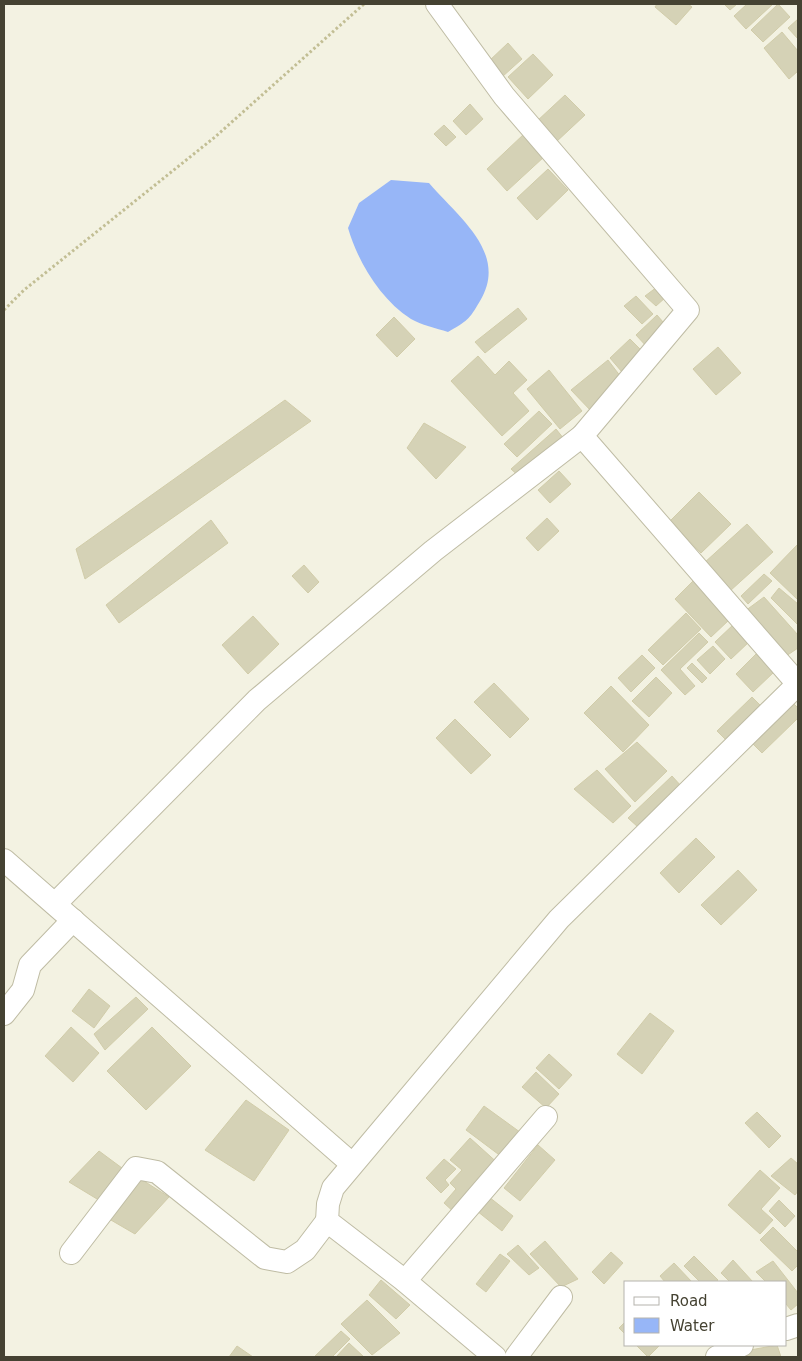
<svg xmlns="http://www.w3.org/2000/svg" width="802" height="1361" viewBox="0 0 802 1361" font-family="'DejaVu Sans',sans-serif">
<style>
.water{fill:#97b6f7}
.building{fill:#d5d2b6;stroke:#d1cca9}
.lines{fill:none;stroke-linecap:round;stroke-linejoin:round}
.minor-casing{stroke:#bfbca4;stroke-width:24}
.path{stroke:#c2be94;stroke-width:3;stroke-dasharray:2.5 2.5;stroke-linecap:butt}
.minor{stroke:#fff;stroke-width:22}
</style>
<rect width="100%" height="100%" fill="#f3f2e2"/>
<path class="water" d="M391,180l38,3c29,34 80,70 51,118 -11,19 -13,20 -32,31 -12,-4 -27,-7 -37,-13 -31,-20 -53,-57 -63,-91l11,-25z"/>
<g class="building">
<path d="M657,4h31l4,3 -16,18 -21,-18z"/>
<path d="M724,4h13l-7,6z"/>
<path d="M747,4h26l-27,25 -12,-13z"/>
<path d="M778,4l12,13 -27,25 -12,-12z"/>
<path d="M798,19v20l-10,-11z"/>
<path d="M782,32l16,19v20l-9,8 -25,-31z"/>
<path d="M508,43l14,16 -20,18 -14,-15z"/>
<path d="M533,54l20,21 -25,24 -20,-22z"/>
<path d="M565,95l20,20 -30,28 -19,-21z"/>
<path d="M470,104l13,15 -17,16 -13,-14z"/>
<path d="M444,125l12,12 -10,9 -12,-12z"/>
<path d="M524,134l21,22 -38,35 -20,-22z"/>
<path d="M548,169l20,21 -31,30 -20,-22z"/>
<path d="M657,287l9,10 -10,9 -11,-10z"/>
<path d="M636,296l17,18 -11,10 -18,-18z"/>
<path d="M518,308l9,11 -42,34 -10,-11z"/>
<path d="M657,315l12,14 -21,19 -12,-13z"/>
<path d="M394,317l21,22 -18,18 -21,-22z"/>
<path d="M630,339l13,13 -21,20 -12,-14z"/>
<path d="M718,347l23,26 -25,22 -23,-26z"/>
<path d="M478,356l17,19 14,-14 18,19 -14,13 16,18 -27,25 -51,-55z"/>
<path d="M608,360l16,21 -31,32 -22,-23z"/>
<path d="M549,370l33,41 -22,18 -33,-40z"/>
<path d="M285,400l26,21 -226,158 -9,-30z"/>
<path d="M539,411l13,13 -35,33 -13,-13z"/>
<path d="M424,423l42,24 -30,32 -29,-31z"/>
<path d="M556,429l12,15 -45,36 -12,-11z"/>
<path d="M559,471l12,13 -21,19 -12,-13z"/>
<path d="M699,492l32,32 -30,29 -31,-32z"/>
<path d="M547,518l12,13 -21,20 -12,-13z"/>
<path d="M211,520l17,23 -109,80 -13,-18z"/>
<path d="M747,524l26,28 -43,39 -26,-28z"/>
<path d="M798,544v56l-28,-27z"/>
<path d="M304,565l15,17 -11,11 -16,-17z"/>
<path d="M764,574l8,7 -24,23 -7,-8z"/>
<path d="M693,581l36,39 -18,17 -36,-38z"/>
<path d="M779,588l19,16v21l-27,-27z"/>
<path d="M764,597l34,38v13l-15,10 -38,-47z"/>
<path d="M686,613l15,16 -38,36 -15,-15z"/>
<path d="M253,616l26,28 -31,30 -26,-29z"/>
<path d="M734,624l16,17 -19,18 -16,-17z"/>
<path d="M699,633l9,9 -28,27 15,17 -10,9 -24,-25z"/>
<path d="M713,646l12,13 -15,15 -13,-14z"/>
<path d="M756,654l18,18 -21,20 -17,-18z"/>
<path d="M642,655l13,13 -24,24 -13,-14z"/>
<path d="M692,663l15,15 -5,5 -15,-15z"/>
<path d="M656,677l16,16 -23,24 -17,-16z"/>
<path d="M494,683l35,36 -19,19 -36,-36z"/>
<path d="M611,686l38,39 -26,27 -39,-39z"/>
<path d="M752,697l10,10 -35,34 -10,-10z"/>
<path d="M791,701l7,7v10l-36,35 -12,-12z"/>
<path d="M455,719l36,36 -20,19 -35,-36z"/>
<path d="M637,742l30,29 -32,31 -30,-33z"/>
<path d="M597,770l34,36 -18,17 -39,-34z"/>
<path d="M672,776l10,11 -43,41 -11,-10z"/>
<path d="M696,838l19,19 -36,36 -19,-20z"/>
<path d="M738,870l19,20 -36,35 -20,-20z"/>
<path d="M89,989l21,17 -16,22 -22,-17z"/>
<path d="M136,997l12,12 -43,41 -11,-16z"/>
<path d="M650,1013l24,18 -32,43 -25,-20z"/>
<path d="M71,1027l28,26 -26,29 -28,-26z"/>
<path d="M152,1027l39,39 -45,44 -39,-39z"/>
<path d="M549,1054l23,21 -13,14 -23,-21z"/>
<path d="M536,1072l23,22 -13,14 -24,-21z"/>
<path d="M246,1100l43,30 -35,51 -49,-31z"/>
<path d="M484,1106l40,29 -18,25 -40,-30z"/>
<path d="M757,1112l24,24 -12,12 -24,-25z"/>
<path d="M470,1138l31,28 -45,48 -12,-11 12,-14 -6,-6 12,-13 -12,-10z"/>
<path d="M538,1145l17,15 -35,41 -16,-13z"/>
<path d="M99,1151l27,20 -24,31 -33,-20z"/>
<path d="M791,1158l7,6v27l-3,4 -24,-19z"/>
<path d="M444,1159l12,10 -11,11 4,5 -8,8 -15,-15z"/>
<path d="M760,1170l20,18 -19,21 12,11 -13,14 -32,-29z"/>
<path d="M136,1176l33,21 -34,37 -31,-18z"/>
<path d="M484,1193l29,23 -11,15 -30,-24z"/>
<path d="M779,1200l16,16 -10,11 -16,-16z"/>
<path d="M773,1227l25,25v13l-6,6 -32,-31z"/>
<path d="M545,1241l33,38 -17,8 -31,-33z"/>
<path d="M518,1245l21,23 -10,7 -22,-21z"/>
<path d="M611,1252l12,11 -19,21 -12,-12z"/>
<path d="M500,1254l10,7 -24,31 -10,-8z"/>
<path d="M694,1256l24,24 -2,2h-16l-16,-16z"/>
<path d="M733,1260l20,22h-23l-9,-9z"/>
<path d="M773,1261l25,32v11l-7,6 -5,-6v-22h-20l-10,-10z"/>
<path d="M674,1263l18,19h-27l-5,-6z"/>
<path d="M381,1280l29,25 -14,14 -27,-24z"/>
<path d="M367,1300l33,33 -28,22 -31,-31z"/>
<path d="M626,1321v14l-7,-7z"/>
<path d="M341,1331l9,8 -18,18h-18z"/>
<path d="M349,1343l15,14h-28z"/>
<path d="M636,1345h24l-12,12z"/>
<path d="M777,1345l4,12h-41l5,-6z"/>
<path d="M237,1346l16,11h-24z"/>
</g>
<g class="lines">
<g class="minor-casing">
<g id="minor">
<path d="M437,4l67,92 184,214 -106,126 216,248 -239,235 -226,269 -5,16 -1,17 78,60 90,76"/>
<path d="M4,860l348,304"/>
<path d="M55,904l202,-204 176,-149 149,-115"/>
<path d="M4,1014l19,-24 7,-25 43,-45"/>
<path d="M71,1253l65,-85 21,4 108,86 22,4 18,-12 22,-29"/>
<path d="M405,1281l141,-164"/>
<path d="M786,1329l12,-4"/>
<path d="M516,1357l45,-60"/>
<path d="M717,1357l25,-12"/>
</g>
</g>
<path class="path" d="M4,310l20,-20 191,-153 149,-133"/>
<use href="#minor" class="minor"/>
</g>
<rect width="802" height="1361" fill="none" stroke="#454232" stroke-width="10"/>
<rect x="624" y="1281" width="162" height="65" fill="#ffffff" stroke="#b5b3ad"/>
<rect x="634" y="1297" width="25" height="8" fill="#ffffff" stroke="#b5b3ad"/>
<text x="670" y="1306" font-size="15" fill="#454232">Road</text>
<rect x="634" y="1318" width="25" height="15" fill="#97b6f7" stroke="#b5b3ad"/>
<text x="670" y="1331" font-size="15" fill="#454232">Water</text>
</svg>
